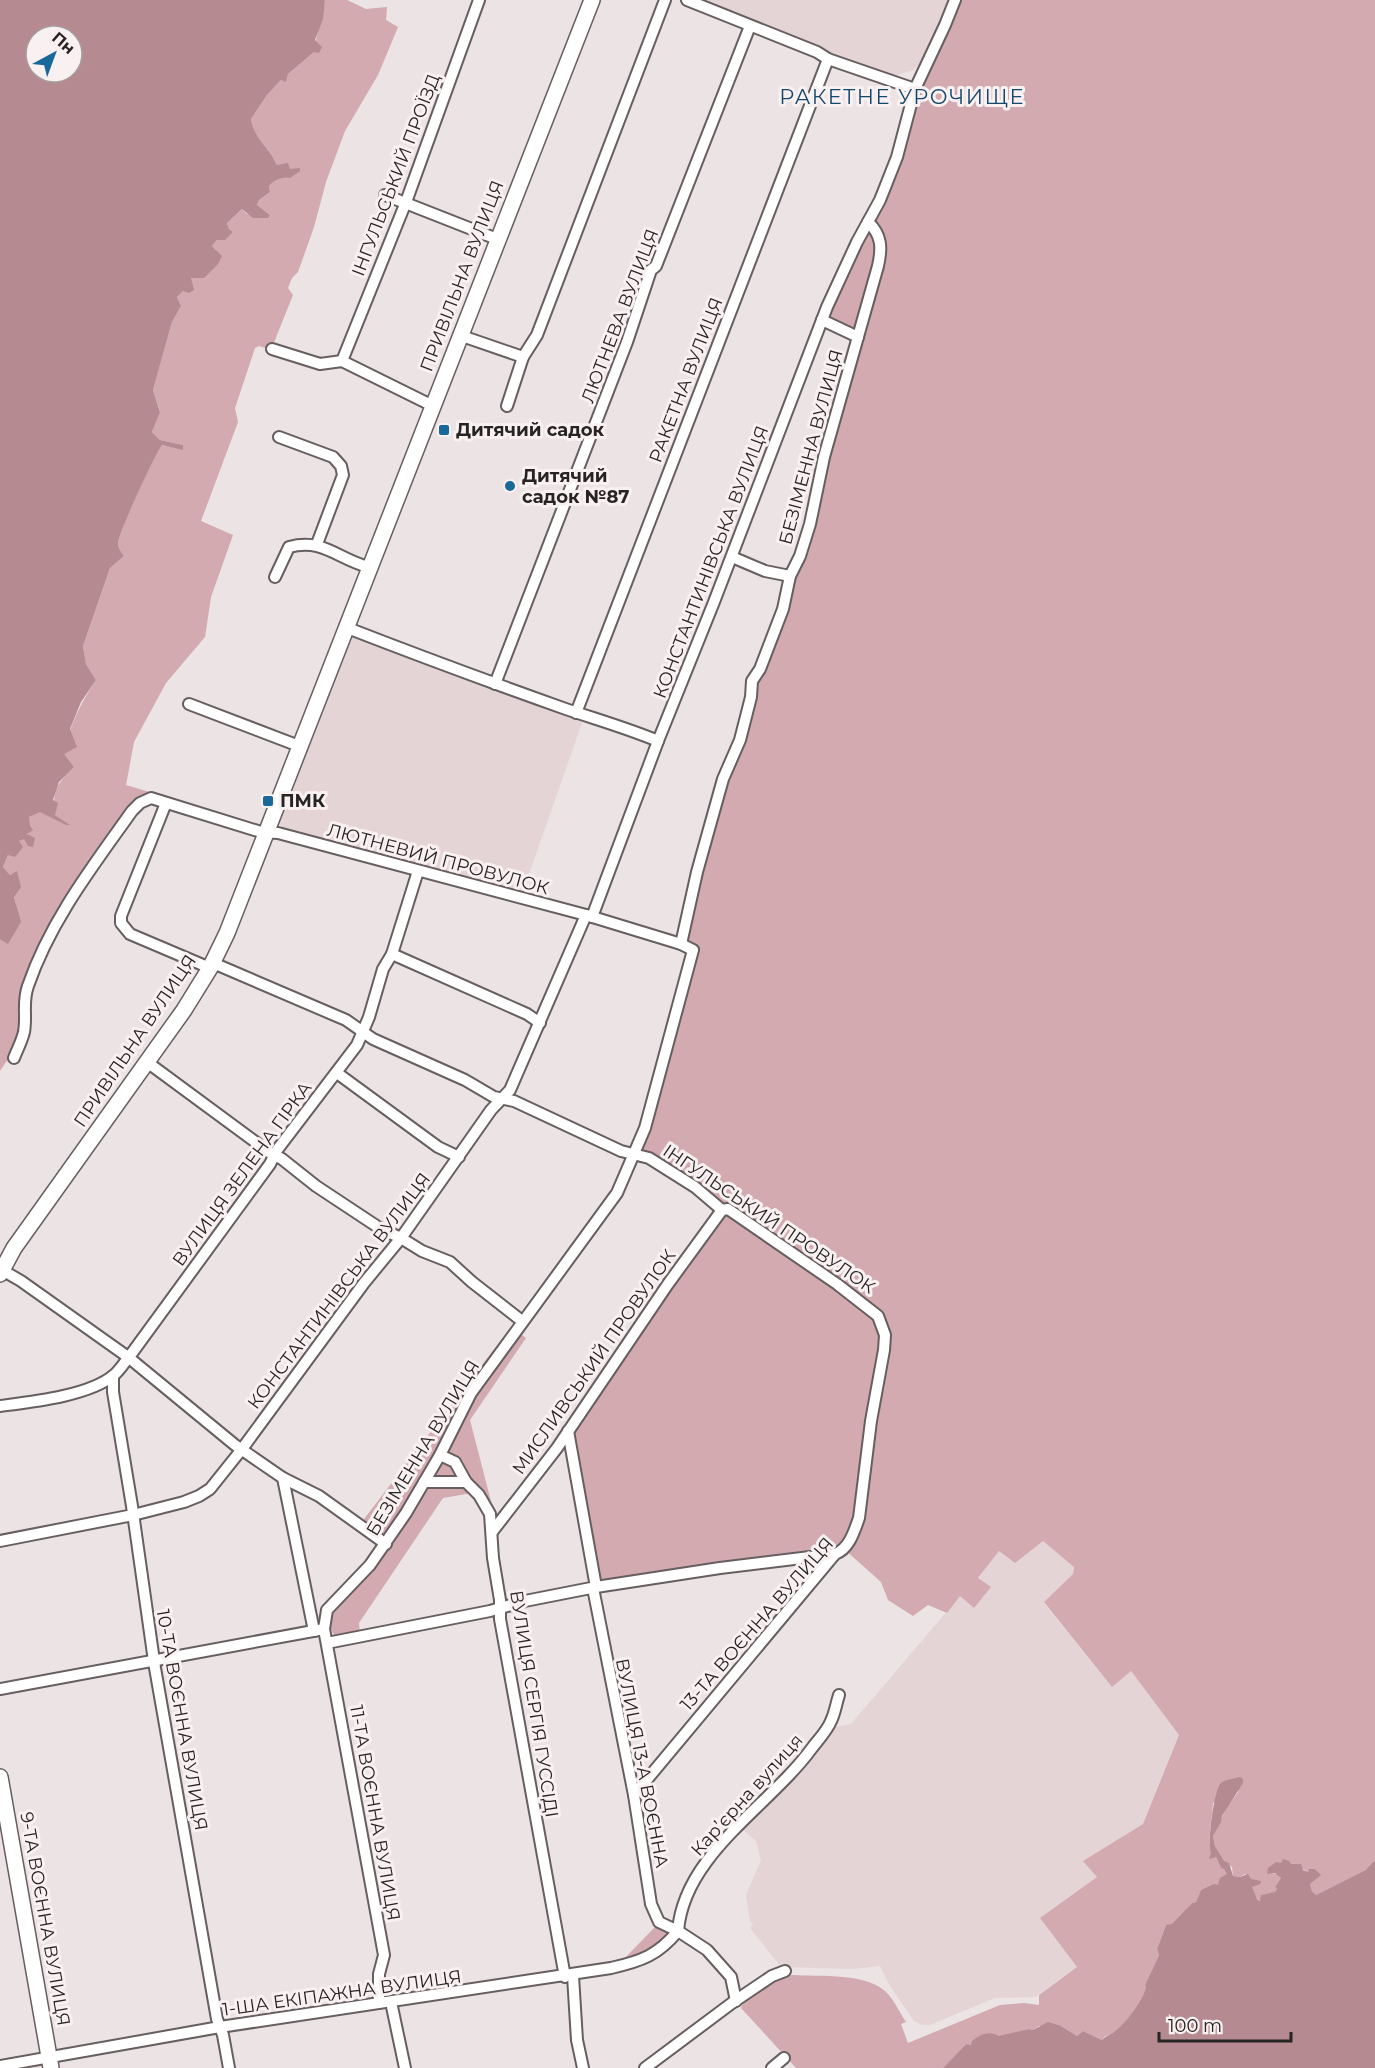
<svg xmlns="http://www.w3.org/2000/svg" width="1375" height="2068" viewBox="0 0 1375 2068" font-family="Montserrat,sans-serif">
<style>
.built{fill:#e5d4d6}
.green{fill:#d2aab0}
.water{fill:#b58a91;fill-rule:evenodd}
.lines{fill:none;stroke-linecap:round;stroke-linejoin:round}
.street-casing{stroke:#665e5f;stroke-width:14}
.secondary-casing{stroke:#665e5f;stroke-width:18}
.street{stroke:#fff;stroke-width:10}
.secondary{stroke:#fff;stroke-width:15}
.poi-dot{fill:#19689a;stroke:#f9f0f1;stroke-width:2}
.labels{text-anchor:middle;stroke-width:6;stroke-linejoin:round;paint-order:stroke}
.street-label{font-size:18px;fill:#272424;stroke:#f9f0f1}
.poi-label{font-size:18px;font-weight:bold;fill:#272424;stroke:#f9f0f1;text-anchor:start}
.quarter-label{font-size:21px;letter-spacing:1.5px;fill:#15496c;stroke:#f9f0f1}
</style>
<rect width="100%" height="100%" fill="#ebe3e4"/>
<g class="built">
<path d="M696,0h255l-27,59 -11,11 -22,7 -140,-53z"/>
<path d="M348,634l233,85 1,4 -59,168 -2,2 -232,-61 -10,-8v-7z"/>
<path d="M1043,1541l31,25 -1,8 -29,29 67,83 19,-16 49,65 -36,89 -59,37 13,16 -57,41 37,49 -42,30 -40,1 -65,27h-8l-8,-4 -24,-35 -10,-20 -27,3 -72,-2 -31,-39 3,-4 -3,-3 -4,-26 15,-35 -5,-19 -15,-13 93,-101 17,-3 109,-128 14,11 4,-28 21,-29z"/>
</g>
<g class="green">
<path d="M325,0h22l19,9 21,-2 -1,13 12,7 -20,48 -33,56 -19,51 -12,45 -16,45 -6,6 -4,10 5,7 -22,55 -12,-4 -4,2 -20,60 3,14 -37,99 32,14 -22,62 -6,40 -39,46 -32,59 -8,43 27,8 -11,12 -62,84 -50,96 -4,47 -26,39v-132l16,-35 -2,-7 3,-25 -7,3 -7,-8 5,-12 11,-14 9,-5 1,-19 11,-6 29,14 -14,-10c-3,-24 2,-32 19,-48l-11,-13c7,-28 17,-50 33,-74l-10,-16 -3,-18 27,-78 14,-12c-2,-3 -6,-8 -6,-12 -1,-8 37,-91 44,-99l20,4 1,-4 -23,-5 -8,-8 8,-21 -7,-21 19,-68 9,-16 -4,-9 6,-6 7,-13 27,-27 -5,-5 5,-6 16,-8 -4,-3 -2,-6 15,-14 5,5 23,1 -13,-10 2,-5 11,-8 -1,-6c6,-8 15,-8 21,-17l-13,-4c-7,-19 -23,-23 -26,-46l16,-24 14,-15 5,1 2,-7 26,-22c2,-18 9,-34 11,-52z"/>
<path d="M958,0h417v1860l-8,10 -51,25 -4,-4 -2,-7 10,-9 -5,-6h-5l-2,3 -12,-7 -15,-2 -14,10 12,1 2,4 -6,9 2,2 -2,4 -14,2v6c-9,-4 -9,-14 -10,-22l-6,-5 -5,3 -7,-1 -1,-9 -8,-5 -9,-16 -2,-10 14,-29 12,-16 -26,12c-1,19 -7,36 0,54h3l5,11h4l3,6 -10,11 -17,5 -5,12 -4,1 -20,22h-6l-9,24 2,6 -14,30 2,2c-3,17 -23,37 -36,48l-6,1 -3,4 -19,-9 -6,5 -16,-10h-22l-6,4 -4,-1 -59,16 -4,-1 -23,24h-147l-55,-60c6,-16 35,-31 51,-33 27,2 77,-3 96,19 7,8 12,19 18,28l-5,2 7,19 92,-38 24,-2 15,2v-10l38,-28 -37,-49 57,-41 -14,-16 60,-37 36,-89 -48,-64 -19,16 -68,-85 29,-28 1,-7 -31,-26 -28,22 -16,-12 -21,27 13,9 -17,21 -14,-12 -13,17 -19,-8 -15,11 -25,-16 -7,-18 -37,-33 -244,34 -29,-143 3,-14 153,-220 -25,-19 -60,-35v-7l55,-198 -8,-4 -4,-7 39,-157 18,-39 22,-77 53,-161 63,-235 -8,-46 46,-132z"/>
<path d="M870,228l10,16 -25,88 -25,-10 -3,-8 32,-71z"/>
<path d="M511,1327l15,11 -56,82 24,93 -12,-1 -2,-11 -8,-8 -29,5 -84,125 1,11 -24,4c-7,-9 -8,-18 -3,-28l57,-65 -29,-22z"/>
<path d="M656,1926l13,5 1,4 -8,9 -41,18z"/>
</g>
<g class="water">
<path d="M0,0h325l-2,19 -8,21 7,7 -3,6 -5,-1 -26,22 -2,8 -5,-2 -14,15 -16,24c3,21 19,28 26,46l11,-2 2,6 10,-1v3l-10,7c-8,-2 -16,2 -21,8l1,6 -11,8 -2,5 13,10 -2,3h-15l-11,-9 -15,14 2,6 4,3 -8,8h-8l-5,6 10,10 -4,8 -14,14h-13l3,12 -5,3 -6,-2 -6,6 4,9 -9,16 -19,68 7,22 -8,20 8,8 23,5v5l-21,-5c-6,7 -45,91 -44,99 0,4 4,9 6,12l-14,12 -27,78 3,18 10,16 -15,22 -11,27 7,18 -13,7 10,13 -15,15 -6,18 5,3 -3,12 15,10h-4l-26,-13 -11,5 1,9 3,4 -6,4 8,4 -2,9 -5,-1 -4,-7 -5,2 4,6 -8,10 -7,-2 -5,12 7,8 7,-4 4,16 -7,10 7,25 -13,22 -8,-5zM36,36h36v36h-36z"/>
<path d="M1240,1777l3,2v4l-21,33 -1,6 -8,14 2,10 9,15 5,2 4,13 7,1 8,-3 3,5 10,2 -1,3 -8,3 5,12 3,2 1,-6 14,-3 2,-3 -2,-2 6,-9 -6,-5 -8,1 1,-6 8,-6 5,1 2,-4 6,2 2,3h10l2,6 5,2 1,-3h6l6,6 -11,9 2,7 4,4 50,-25 9,-10v208h-432l23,-24 5,1 1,-4c8,-6 16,-11 27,-5l30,-7 4,1 15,-8 13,4 16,10 6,-5 19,9c4,-5 8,-4 12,-8 11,-8 30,-32 32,-45l-1,-2 14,-30 -2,-6 9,-24 6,-1 20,-21 4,-1 5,-12 13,-6 4,1 2,-7 7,-4 -3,-5 -3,-1 -5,-11 -7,2 2,-6c-4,-9 3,-64 10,-70 5,-4 13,-4 19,-6z"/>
</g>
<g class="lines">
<g class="street-casing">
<g id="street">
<path d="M687,0l130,52 11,7 87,30"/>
<path d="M385,195l112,44"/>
<path d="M822,320l36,17"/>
<path d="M459,335l64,22 14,-22 128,-335"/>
<path d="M272,349l48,15 22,-3 91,45"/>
<path d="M342,361l64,-159 73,-202"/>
<path d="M507,406l16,-49"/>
<path d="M279,437l54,20 8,9 2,9 -26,69"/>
<path d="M732,557l33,14 25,5"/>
<path d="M275,577l14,-30c34,-9 47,11 79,20"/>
<path d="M345,627c72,28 145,55 218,81 32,11 64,20 95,33"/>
<path d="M495,684l132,-342 24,-72 5,-4 94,-240"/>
<path d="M189,704l110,42"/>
<path d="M576,713l252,-654"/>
<path d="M166,803l-45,113v7l9,11 80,34"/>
<path d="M592,917l66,-176 56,-139 113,-295 30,-65 23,-42 17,-43 18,-68 30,-64 10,-25"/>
<path d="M681,944l16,-72 26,-93 17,-39 11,-43 1,-16 8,-12 23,-60 7,-33 10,-20 10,-32 14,-67 54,-191c4,-18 4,-31 -10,-44"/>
<path d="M392,954l135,60 13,9"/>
<path d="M213,963l133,57 27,19 92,41 29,17 20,4 107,50 28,7 46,29 27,23 6,-1 109,75 41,32 7,19 -1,15 -13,71 -12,97c-5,14 -10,31 -24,36l-201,241"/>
<path d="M14,1058c3,-8 8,-17 10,-26 3,-16 -2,-30 4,-46 22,-65 65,-120 104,-175l8,-8 11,-5 110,34 17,1 308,82 95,29 12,6 -48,178 -28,65 -146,200 -31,62 -34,58 -36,52 -43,45 -3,19 60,326 -5,19v29"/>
<path d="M147,1062l122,90 13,7 34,27 65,43 20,9 21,13 28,11 22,20 50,39"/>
<path d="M337,1073l101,74 21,10"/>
<path d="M2,1270l19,11 107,76 107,88 48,33 36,18 67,48"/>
<path d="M113,1376v16l19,114 23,162 62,351 6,16 6,33"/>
<path d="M0,1406c31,-4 89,-10 114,-31 7,-6 12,-15 18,-22l138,-189 7,-14 80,-105 12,-28 14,-48 9,-15 26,-83"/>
<path d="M568,1431l28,156"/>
<path d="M440,1455l15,7 11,20 13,13 11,19 3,44 7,42v19l65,358"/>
<path d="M283,1478l31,153"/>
<path d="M424,1482h42"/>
<path d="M492,1532l65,-84 111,-164 54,-74"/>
<path d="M0,1541l133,-26 51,-13 15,-6 11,-7 32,-40 122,-166 37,-45 90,-128 19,-20 76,-175"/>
<path d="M593,1588l41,207 17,109 8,18 19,9 29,19 24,27 5,24"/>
<path d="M327,1643l163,-32 35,-10 71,-14 124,-19 115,-14"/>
<path d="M0,1689l324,-60"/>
<path d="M678,1931c6,-77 92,-125 134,-183 6,-8 15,-17 19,-27 4,-8 5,-17 8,-26"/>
<path d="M573,1976l4,64 6,28"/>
<path d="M391,2002l14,66"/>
<path d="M0,2066l220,-39 391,-59c31,-7 47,-13 67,-37"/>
<path d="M645,2068l87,-65 40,-27 13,-5"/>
<path d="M772,2068l12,-10"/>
</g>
</g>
<g class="secondary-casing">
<g id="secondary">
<path d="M0,1274l14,-26 170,-238 26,-42 17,-35 365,-933"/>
<path d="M0,1777l51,291"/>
</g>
</g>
<use href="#street" class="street"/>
<use href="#secondary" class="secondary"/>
</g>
<g class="poi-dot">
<rect x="438" y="424" width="12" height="12" rx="3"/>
<circle cx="510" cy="486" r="6"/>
<rect x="262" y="795" width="12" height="12" rx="3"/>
</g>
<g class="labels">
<g class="street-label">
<text transform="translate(396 175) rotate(-69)" y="6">ІНГУЛЬСЬКИЙ ПРОЇЗД</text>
<text transform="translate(462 276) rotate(-69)" y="6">ПРИВІЛЬНА ВУЛИЦЯ</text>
<text transform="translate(620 316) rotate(-69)" y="6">ЛЮТНЕВА ВУЛИЦЯ</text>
<text transform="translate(686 380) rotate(-69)" y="6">РАКЕТНА ВУЛИЦЯ</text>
<text transform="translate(811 447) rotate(-75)" y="6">БЕЗІМЕННА ВУЛИЦЯ</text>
<text transform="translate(711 562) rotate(-69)" y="6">КОНСТАНТИНІВСЬКА ВУЛИЦЯ</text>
<text transform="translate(438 859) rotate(15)" y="6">ЛЮТНЕВИЙ ПРОВУЛОК</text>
<text transform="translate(135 1041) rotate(-56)" y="6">ПРИВІЛЬНА ВУЛИЦЯ</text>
<text transform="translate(242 1174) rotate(-54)" y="6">ВУЛИЦЯ ЗЕЛЕНА ГІРКА</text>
<text transform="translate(769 1219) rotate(34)" y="6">ІНГУЛЬСЬКИЙ ПРОВУЛОК</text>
<text transform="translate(339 1291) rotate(-53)" y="6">КОНСТАНТИНІВСЬКА ВУЛИЦЯ</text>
<text transform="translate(594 1362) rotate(-55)" y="6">МИСЛИВСЬКИЙ ПРОВУЛОК</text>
<text transform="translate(423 1448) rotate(-59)" y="6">БЕЗІМЕННА ВУЛИЦЯ</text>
<text transform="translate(757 1624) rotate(-49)" y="6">13-ТА ВОЄННА ВУЛИЦЯ</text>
<text transform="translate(534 1704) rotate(81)" y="6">ВУЛИЦЯ СЕРГІЯ ГУССІДІ</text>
<text transform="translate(182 1720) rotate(80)" y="6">10-ТА ВОЄННА ВУЛИЦЯ</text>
<text transform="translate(642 1763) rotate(79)" y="6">ВУЛИЦЯ 13-А ВОЄННА</text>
<text transform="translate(747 1795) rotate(-48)" y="6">Карʼєрна вулиця</text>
<text transform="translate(375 1813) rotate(80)" y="6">11-ТА ВОЄННА ВУЛИЦЯ</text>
<text transform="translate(45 1919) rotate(80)" y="6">9-ТА ВОЄННА ВУЛИЦЯ</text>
<text transform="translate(342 1993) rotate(-8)" y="6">1-ША ЕКІПАЖНА ВУЛИЦЯ</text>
</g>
<g class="poi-label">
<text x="456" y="436">Дитячий садок</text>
<text x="522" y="482">Дитячий<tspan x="522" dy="21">садок №87</tspan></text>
<text x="280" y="807">ПМК</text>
</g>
<g class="quarter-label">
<text x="902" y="104">РАКЕТНЕ УРОЧИЩЕ</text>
</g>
</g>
<g transform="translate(54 54) rotate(41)"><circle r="28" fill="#f9f0f1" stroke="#a59e9f" stroke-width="1.5"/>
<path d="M0-4.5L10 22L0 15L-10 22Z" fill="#19689a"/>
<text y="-9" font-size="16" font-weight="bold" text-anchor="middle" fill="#272424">Пн</text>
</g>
<path d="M1159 2032v9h132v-9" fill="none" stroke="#272424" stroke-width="3"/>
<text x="1168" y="2032" font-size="18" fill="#272424" stroke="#f9f0f1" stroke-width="4.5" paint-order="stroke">100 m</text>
</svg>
